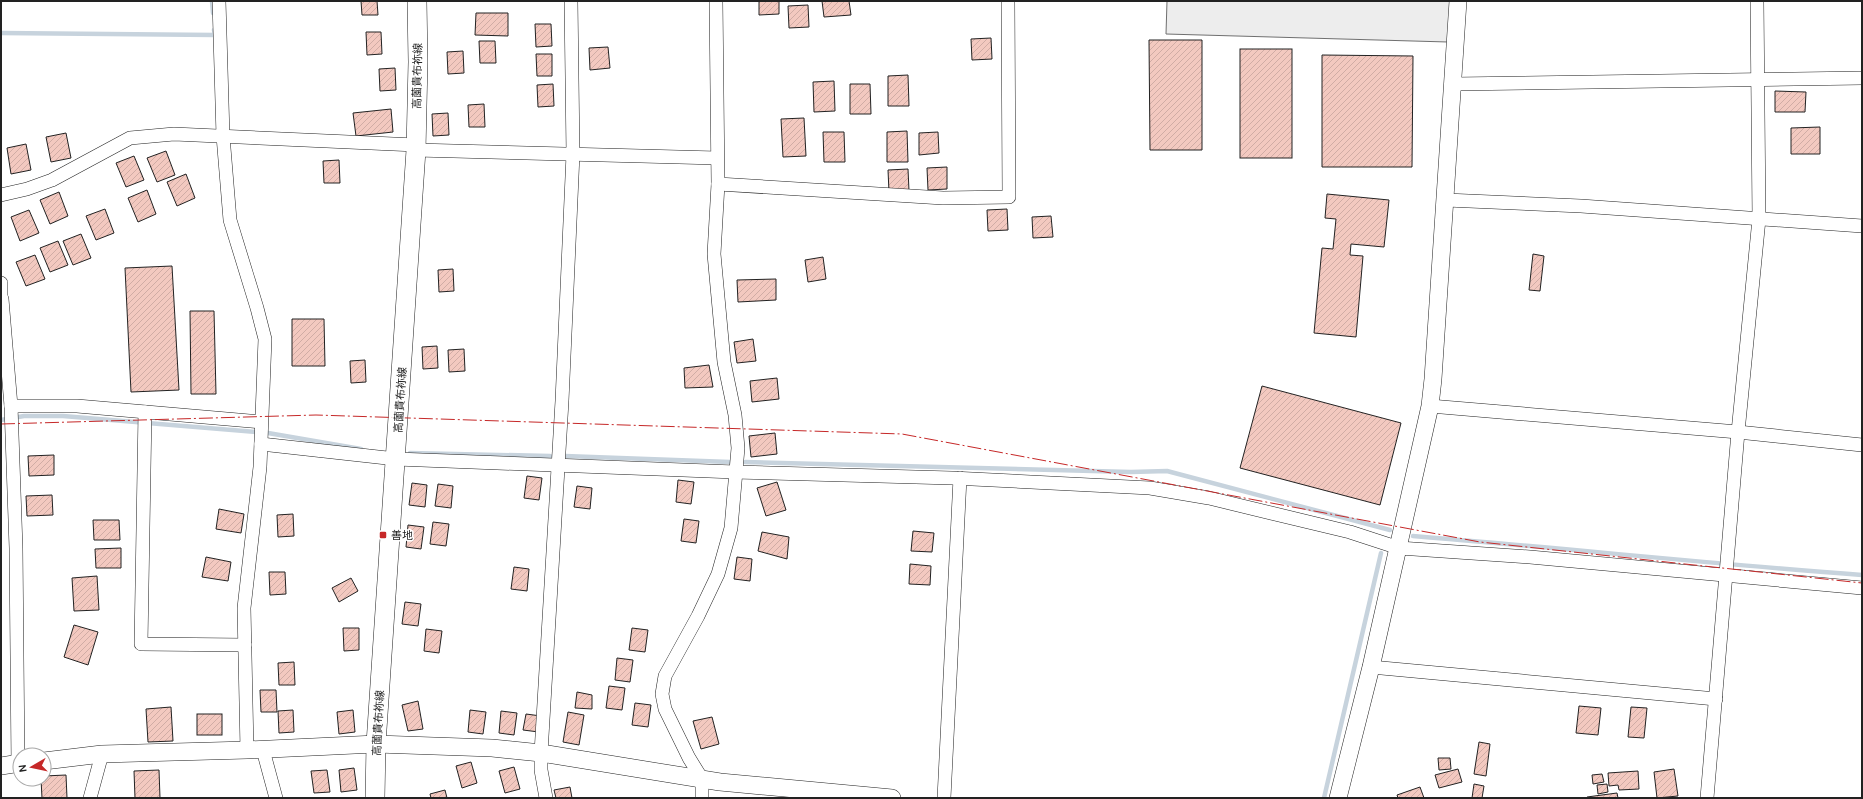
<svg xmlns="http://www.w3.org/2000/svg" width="1863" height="799" viewBox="0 0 1863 799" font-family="Karla,'Noto Sans JP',sans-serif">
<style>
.parking{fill:#ededed;stroke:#6f6f6f}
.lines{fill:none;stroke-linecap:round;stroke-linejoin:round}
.stream{stroke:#c7d3dd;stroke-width:4.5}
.building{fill:url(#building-hatch);stroke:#222}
.minor-casing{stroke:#222;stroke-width:14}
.tertiary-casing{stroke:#222;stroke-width:18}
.secondary-casing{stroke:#222;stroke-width:20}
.minor{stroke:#fff;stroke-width:13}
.tertiary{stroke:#fff;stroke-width:17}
.secondary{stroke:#fff;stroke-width:19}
.power{stroke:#c62828;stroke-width:1;stroke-dasharray:14 3 2 3;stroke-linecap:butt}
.poi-dot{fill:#c62828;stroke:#fff;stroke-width:1.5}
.labels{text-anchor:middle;stroke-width:3;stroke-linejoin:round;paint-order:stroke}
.street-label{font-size:11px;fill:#222;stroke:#fff}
.poi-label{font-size:11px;fill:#222;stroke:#fff;text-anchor:start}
</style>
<defs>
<pattern id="building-hatch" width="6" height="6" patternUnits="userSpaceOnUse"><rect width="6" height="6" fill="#f3c9c0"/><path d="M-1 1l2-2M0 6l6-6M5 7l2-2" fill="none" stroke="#d0aca5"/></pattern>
</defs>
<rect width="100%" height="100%" fill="#fff"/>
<path class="parking" d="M1167,1h284l-3,41 -282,-8z"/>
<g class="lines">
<g class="stream">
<path d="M212,1l1,12"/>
<path d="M1,33l214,2 -1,-5"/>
<path d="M1,420l23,-4h39l194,16"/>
<path d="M268,433l93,16"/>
<path d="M410,453l140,3"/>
<path d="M565,456l165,6"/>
<path d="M745,462l386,10 36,-1 223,59"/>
<path d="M1413,536c150,12 299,28 449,39"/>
<path d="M1324,798l57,-245"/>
</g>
</g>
<g class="building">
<path d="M361,1h16l1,14h-16z"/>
<path d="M759,1h20v13l-20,1z"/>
<path d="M822,1h27l2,14 -27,2z"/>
<path d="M808,5l1,22 -20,1 -1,-22z"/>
<path d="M476,13h32v23l-33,-1z"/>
<path d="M535,24h16l1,22 -16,1z"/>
<path d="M366,32h15l1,22 -15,1z"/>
<path d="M991,38l1,21 -20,1 -1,-21z"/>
<path d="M1149,40h53v110h-52z"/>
<path d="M479,41h16l1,22h-16z"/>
<path d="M608,47l2,21 -20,2 -1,-22z"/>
<rect x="1240" y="49" width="52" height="109"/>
<path d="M463,51l1,22 -16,1 -1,-22z"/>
<path d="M536,54h16v22h-15z"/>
<path d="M1322,55l91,1 -1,111h-90z"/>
<path d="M395,68l1,22 -16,1 -1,-22z"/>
<path d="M908,75l1,31h-21v-30z"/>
<path d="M834,81l1,30 -21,1 -1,-30z"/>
<path d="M553,84l1,22 -16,1 -1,-22z"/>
<path d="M850,84h20l1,30h-21z"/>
<path d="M1775,91l31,1 -1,20h-30z"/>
<path d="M484,104l1,23h-16l-1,-22z"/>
<path d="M391,109l2,23 -37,4 -3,-23z"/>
<path d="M448,113l1,22 -16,1 -1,-22z"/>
<path d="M804,118l2,38 -23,1 -2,-38z"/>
<path d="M1820,127v27h-29v-26z"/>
<path d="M907,131l1,31h-21v-30z"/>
<path d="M823,132h21l1,30h-21z"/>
<path d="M938,132l1,21 -20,2v-22z"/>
<path d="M66,133l5,25 -20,4 -5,-25z"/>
<path d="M26,144l5,26 -20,4 -4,-26z"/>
<path d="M166,151l9,24 -18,7 -10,-24z"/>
<path d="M134,156l10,24 -18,7 -10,-24z"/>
<path d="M339,160l1,23h-16l-1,-22z"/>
<path d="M947,167v22l-19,1 -1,-22z"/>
<path d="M908,169l1,22 -20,1 -1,-22z"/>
<path d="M186,174l9,24 -18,8 -10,-24z"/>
<path d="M147,190l9,24 -18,8 -10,-24z"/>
<path d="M59,192l9,24 -18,8 -10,-24z"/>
<path d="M1327,194l62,6 -5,47 -33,-3 -1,11 13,1 -7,81 -42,-4 8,-85 11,1 3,-30 -11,-1z"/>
<path d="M105,209l9,24 -18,7 -10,-24z"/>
<path d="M1007,209l1,21 -20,1 -1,-21z"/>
<path d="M29,210l10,23 -19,8 -9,-24z"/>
<path d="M1051,216l2,21 -20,1 -1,-21z"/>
<path d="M81,234l10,24 -18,7 -10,-24z"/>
<path d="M58,241l10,24 -18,7 -10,-24z"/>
<path d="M1533,254l11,2 -4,35 -11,-1z"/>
<path d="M35,255l10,24 -19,7 -10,-24z"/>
<path d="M823,257l3,22 -18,3 -3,-22z"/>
<path d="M172,266l7,124 -48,2 -6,-124z"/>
<path d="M453,269l1,22 -15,1 -1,-22z"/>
<path d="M776,279v21l-38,2 -1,-22z"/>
<path d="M190,311h24l2,83h-25z"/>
<path d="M292,319h32l1,47h-33z"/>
<path d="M753,339l3,22 -19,2 -3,-21z"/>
<path d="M437,346l1,22 -15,1 -1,-22z"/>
<path d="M464,349l1,22 -16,1 -1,-22z"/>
<path d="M365,360l1,22 -15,1 -1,-22z"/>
<path d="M709,365l4,22 -28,1 -1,-20z"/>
<path d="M777,378l2,21 -27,3 -2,-21z"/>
<path d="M1262,386l139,37 -21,82 -140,-37z"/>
<path d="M775,433l2,21 -26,3 -2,-21z"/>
<path d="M54,455v20l-25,1 -1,-20z"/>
<path d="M527,476l15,2 -3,22 -15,-2z"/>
<path d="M678,480l16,2 -3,22 -15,-2z"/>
<path d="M777,482l9,28 -20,6 -9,-28z"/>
<path d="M412,483l15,2 -2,22 -16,-2z"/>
<path d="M438,484l15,2 -2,22 -16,-2z"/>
<path d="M577,486l15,2 -2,21 -16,-2z"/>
<path d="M52,495l1,20 -26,1 -1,-20z"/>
<path d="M219,509l25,5 -3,19 -25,-4z"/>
<path d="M293,514l1,22 -16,1 -1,-22z"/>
<path d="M684,519l15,2 -3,22 -15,-2z"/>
<path d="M93,520h26l1,20h-26z"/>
<path d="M433,522l16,2 -3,22 -16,-2z"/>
<path d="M408,525l16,2 -3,22 -15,-2z"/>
<path d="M913,531l21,2 -2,19 -21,-1z"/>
<path d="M762,532l27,5 -2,22 -29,-8z"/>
<path d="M121,548v20h-25l-1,-19z"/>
<path d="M206,557l25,5 -3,19 -26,-4z"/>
<path d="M737,557l15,2 -2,22 -16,-2z"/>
<path d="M910,564l21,2 -1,19 -21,-1z"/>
<path d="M514,567l15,2 -2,22 -16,-2z"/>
<path d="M269,572h16l1,22 -16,1z"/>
<path d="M97,576l2,34 -25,1 -2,-33z"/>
<path d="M351,578l7,13 -19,11 -7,-14z"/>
<path d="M405,602l16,2 -3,22 -16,-2z"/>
<path d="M74,625l24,7 -10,33 -24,-8z"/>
<path d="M343,628h16v22l-15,1z"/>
<path d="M632,628l16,2 -3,22 -16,-2z"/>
<path d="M426,629l16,2 -3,22 -15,-2z"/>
<path d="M617,658l16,2 -3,22 -15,-2z"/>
<path d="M294,662l1,23h-16l-1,-22z"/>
<path d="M609,686l16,2 -3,22 -16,-2z"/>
<path d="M260,690h16l1,22h-16z"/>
<path d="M577,692l15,3v14l-17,-1z"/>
<path d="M418,701l5,28 -15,2 -6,-26z"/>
<path d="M635,703l16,2 -3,22 -16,-2z"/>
<path d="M1579,706l22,2 -3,27 -22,-2z"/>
<path d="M171,707l2,34 -25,1 -2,-33z"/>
<path d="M1631,707l16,1 -3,30 -16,-1z"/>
<path d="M293,710l1,22 -15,1 -1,-22z"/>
<path d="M353,710l2,22 -16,2 -2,-22z"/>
<path d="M470,710l16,2 -3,22 -15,-2z"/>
<path d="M501,711l16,2 -3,22 -15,-2z"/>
<path d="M568,712l16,3 -5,30 -16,-3z"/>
<rect x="197" y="714" width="25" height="21"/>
<path d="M526,714l15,2 -2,16 -16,-2z"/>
<path d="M712,717l7,27 -18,5 -8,-28z"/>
<path d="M1479,742l11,2 -4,32 -12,-2z"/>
<path d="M1438,758h12l1,11 -12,1z"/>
<path d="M471,762l6,21 -15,5 -6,-22z"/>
<path d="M514,767l6,22 -15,4 -6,-22z"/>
<path d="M354,768l3,22 -16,2 -2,-22z"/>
<path d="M1458,769l4,13 -23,6 -4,-13z"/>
<path d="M1674,769l4,27 -21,2 -3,-26z"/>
<path d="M159,770l1,28h-25l-1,-27z"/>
<path d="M327,770l3,22 -16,1 -3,-22z"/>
<path d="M1638,771l1,18 -20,1 -1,-5 -9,1 -1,-13z"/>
<path d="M1602,774l2,8 -11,2 -1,-9z"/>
<path d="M66,775l1,23h-25l-1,-19h3v-3z"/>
<path d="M1474,784l10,2 -2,12h-10z"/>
<path d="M1607,784l1,8 -10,2 -1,-9z"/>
<path d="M570,787l2,11h-16l-2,-8z"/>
<path d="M1420,787l4,11h-26l-1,-3z"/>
<path d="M445,790l2,8h-16l-1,-4z"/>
<path d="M1617,793l1,5h-31v-1z"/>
</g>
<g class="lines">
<g class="minor-casing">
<g id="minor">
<path d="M219,1l4,135 7,84 27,88 8,31 -5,128 -16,141 3,142"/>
<path d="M1454,84l408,-6"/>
<path d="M416,150l301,8"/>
<path d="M718,184l225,14 66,-1 -1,-196"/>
<path d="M1,195l26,-6 25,-9 78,-42 44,-4 242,11"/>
<path d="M1446,200l135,6 281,20"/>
<path d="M1,283v16"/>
<path d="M2,299l9,107 5,142 2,216"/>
<path d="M11,406h66l184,16"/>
<path d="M1430,406l308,26 124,13"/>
<path d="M145,412l-4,232 104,1"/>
<path d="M261,444l135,15 339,13 217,6 198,10 59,10 141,34 49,16 131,9 332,31"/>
<path d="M1371,667l345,32"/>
<path d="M263,750l13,48"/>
<path d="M90,798l12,-44"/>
<path d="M546,798l-5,-28v-17l21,-352 11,-247 -2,-153"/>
<path d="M702,798v-19l-13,-21 -24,-49 -3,-15 3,-18 33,-60 20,-42 13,-46 7,-80 -3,-33 -11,-53 -10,-108 4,-70 -2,-183"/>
<path d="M944,798l16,-320"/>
<path d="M1707,798l31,-366 21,-213 -2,-218"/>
</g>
</g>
<g class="tertiary-casing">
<g id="tertiary">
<path d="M44,761l58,-7 145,-4 129,-6 116,4 49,5 179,29 172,16"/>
<path d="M1,766l19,-3"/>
<path d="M1338,798l33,-131 59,-261 3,-27 25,-378"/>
</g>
</g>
<g class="secondary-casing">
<path id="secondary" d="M375,798l1,-54 40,-594 2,-88 -1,-61"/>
</g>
<use href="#minor" class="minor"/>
<use href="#tertiary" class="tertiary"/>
<use href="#secondary" class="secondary"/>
<path class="power" d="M1,424l315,-9 586,19 578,108 382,41"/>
</g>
<rect class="poi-dot" x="379" y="531" width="8" height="8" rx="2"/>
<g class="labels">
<g class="street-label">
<text transform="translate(417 76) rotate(-89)" y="4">高薗貴布祢線</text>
<text transform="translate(400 400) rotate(-86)" y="4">高薗貴布祢線</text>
<text transform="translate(378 723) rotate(-87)" y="4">高薗貴布祢線</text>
</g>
<g class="poi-label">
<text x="391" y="539">善地</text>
</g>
</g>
<rect width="1863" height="799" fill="none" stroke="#222222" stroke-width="4"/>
<g transform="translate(32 767) rotate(261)"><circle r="19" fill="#ffffff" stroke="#a7a7a7"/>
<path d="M0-3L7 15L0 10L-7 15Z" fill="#c62828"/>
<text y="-6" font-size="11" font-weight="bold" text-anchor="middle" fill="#222222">N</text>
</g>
</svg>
